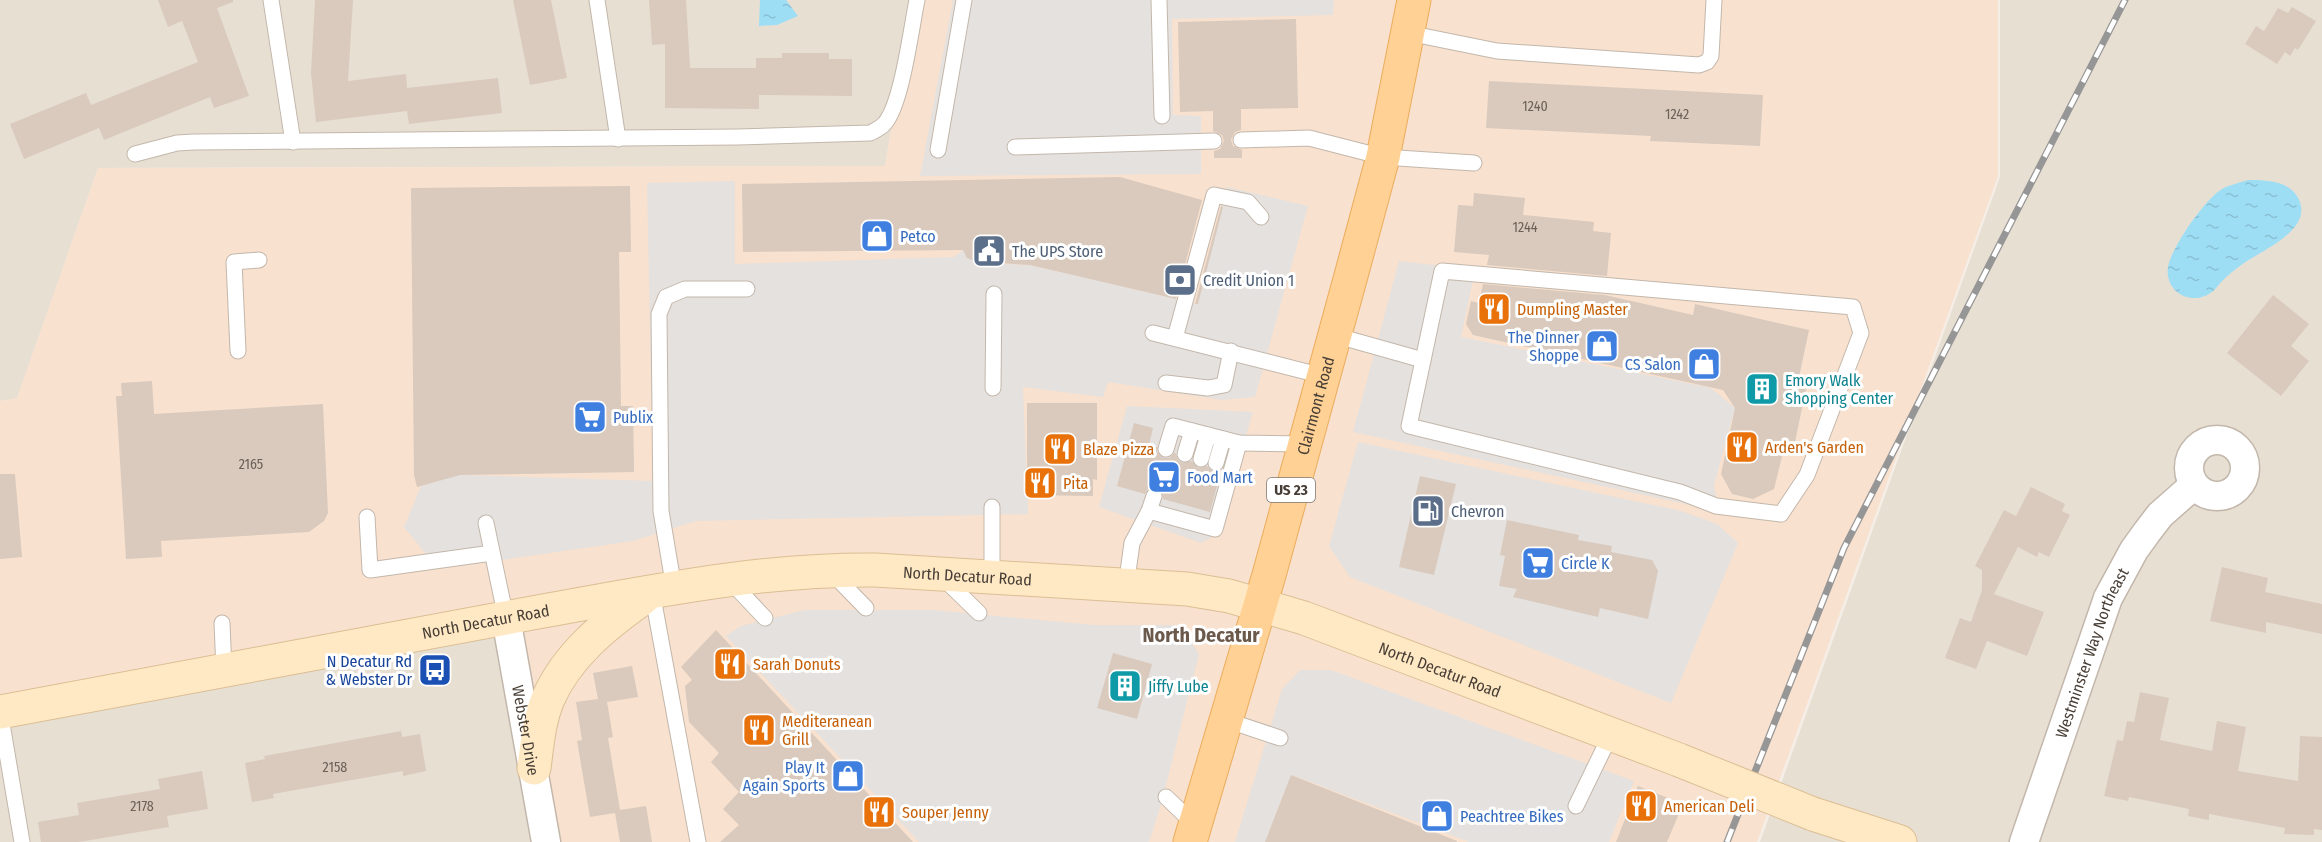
<svg xmlns="http://www.w3.org/2000/svg" width="2322" height="842" viewBox="0 0 2322 842" font-family="'Fira Sans Condensed',sans-serif">
<style>
.residential{fill:#e8dfd3}
.commercial{fill:#f8e1cf}
.parking{fill:#e5e1de}
.water{fill:url(#water-ripples)}
.building{fill:#d9cabd}
.lines{fill:none;stroke-linecap:round;stroke-linejoin:round}
.lane-casing{stroke:#c3b7ab;stroke-width:17}
.street-casing{stroke:#c3b7ab;stroke-width:31}
.secondary-casing{stroke:#dbbe94;stroke-width:35}
.primary-casing{stroke:#ecac5c;stroke-width:35}
.lane{stroke:#fff;stroke-width:15}
.street{stroke:#fff;stroke-width:28}
.secondary{stroke:#ffe9c5;stroke-width:33}
.primary{stroke:#ffd194;stroke-width:33}
.rail-casing{stroke:#969696;stroke-width:7}
.rail{stroke:#fff;stroke-width:4.5;stroke-dasharray:14;stroke-linecap:butt}
.secondary-bridge-casing{stroke:#dbbe94;stroke-width:35;stroke-linecap:butt}
.secondary-bridge{stroke:#ffe9c5;stroke-width:33}
.labels{text-anchor:middle;stroke-width:6;stroke-linejoin:round;paint-order:stroke}
.number-label{font-size:14px;fill:#6c6057}
.shield{fill:#fff;stroke:#7e7772;stroke-width:1.5}
.shield-label{font-size:15px;font-weight:bold;fill:#473d35}
.shop-label{font-size:16px;fill:#366cbe;stroke:#fff;text-anchor:start}
.service-label{font-size:16px;fill:#4e5e75;stroke:#fff;text-anchor:start}
.food-label{font-size:16px;fill:#c56008;stroke:#fff;text-anchor:start}
.culture-label{font-size:16px;fill:#0d838f;stroke:#fff;text-anchor:start}
.street-label{font-size:16px;fill:#473d35;stroke:#fff}
.transit-label{font-size:16px;fill:#164399;stroke:#fff;text-anchor:end}
.quarter-label{font-size:20px;font-weight:bold;fill:#6b594b;stroke:#fff}
</style>
<defs>
<pattern id="water-ripples" width="26" height="14" patternUnits="userSpaceOnUse" patternTransform="scale(1.5)"><rect width="26" height="14" fill="#9edef5"/><path d="M2 4q2-2 4 0t4 0M15 11q2-2 4 0t4 0" fill="none" stroke="#89bfd3"/></pattern>
</defs>
<rect width="100%" height="100%" fill="#f4eee6"/>
<g class="residential">
<path d="M0,0h913l-28,166 -787,2 -81,231 -17,2z"/>
<path d="M2000,0h322v842h-562l240,-665z"/>
<path d="M508,618l177,224h-685v-147z"/>
</g>
<path class="commercial" d="M913,0h1085v176l-241,666h-1212l-37,-224 -508,77v-294l17,-3 81,-230 787,-2z"/>
<g class="parking">
<path d="M953,0h381l-1,15 -161,4 1,96 28,1v58l-281,2z"/>
<path d="M735,181v83l219,-7 9,-7 13,13 54,2 168,39 29,-117 81,19 -53,191 -33,3 -114,-18 -5,15 -80,-10 5,127 -332,7 -63,20 -195,28 -34,-42 17,-41 37,-11 195,6 -6,-298z"/>
<path d="M1399,261l76,9 -14,67 250,51 24,20 -21,77 4,26 -365,-79z"/>
<path d="M1127,406l126,6 -37,123 -15,8 -102,-36z"/>
<path d="M1358,442l323,69 36,13 21,19 -67,160 -321,-126 -21,-31z"/>
<path d="M805,610h129l160,15h86l19,29 -38,151 -12,37h-230l-193,-206 15,-10z"/>
<path d="M1300,670h31l303,111 -25,61h-140l-177,-67 -27,67h-30l47,-153z"/>
</g>
<g class="water">
<path d="M760,0h26l12,16 -21,9 -18,1z"/>
<path d="M2248,180c16,0 39,0 49,16 20,32 -34,54 -53,67 -10,7 -20,15 -27,24 -18,22 -53,9 -49,-20 3,-19 37,-68 54,-78 7,-4 17,-6 26,-9z"/>
</g>
<g class="building">
<path d="M158,0h75v2l-16,6 32,88 -35,12 -4,-11 -106,43 -5,-12 -75,31 -14,-35 76,-31 5,12 107,-43 -16,-41 -14,6z"/>
<path d="M315,0h38l-5,81 58,-7 1,14 91,-10 4,35 -93,11 -2,-13 -91,11 -5,-49z"/>
<path d="M513,0h38l16,78 -37,7z"/>
<path d="M649,0h37l4,68h66v-10h26v-5h47v6h23v37l-93,-1v14l-94,-1v-64l-13,1z"/>
<path d="M2292,7l24,14 -18,29 -3,-2 -5,8 -5,-4 -8,12 -32,-20 11,-18 8,5 14,-23 10,5z"/>
<path d="M1296,19l2,89 -57,1v21l-6,2 -4,8 2,6 9,4v8h-28v-7l6,-2 4,-8 -2,-6 -9,-4v-20l-33,1 -2,-90z"/>
<path d="M1489,81l274,14 -3,51 -110,-5 1,-5 -165,-8z"/>
<path d="M1120,177l82,23 -26,99 -146,-34 -32,-2 -12,3 -19,-8 -4,-8 -220,2 -1,-68z"/>
<path d="M630,186l1,66h-12l2,154h12l1,66 -174,3 -43,12 -3,-12 -3,-287z"/>
<path d="M1474,193l51,5 -2,17 71,7 -1,9 18,2 -4,43 -120,-11 2,-10 -35,-3 4,-47 15,1z"/>
<path d="M1221,206l2,1 -25,97h-3z"/>
<path d="M1483,284l122,11 88,20 2,-11 114,26 -11,52 9,2 -12,58 -9,-2 -12,49 -21,10 -21,-5 -11,-20 14,-66 -12,-18 -250,-55 -7,-11 5,-23 8,2z"/>
<path d="M2273,295l36,29 -18,22 18,15 -28,35 -54,-43z"/>
<path d="M152,381l2,33 169,-10 5,109 -4,8 -15,11 -148,9 1,16 -36,2 -10,-163h6l-1,-13z"/>
<path d="M1027,403h70v77l-4,-1v17l-66,-1z"/>
<path d="M1134,423l19,5 -4,17 8,2v5l6,6h6l6,-6 3,8 4,3 10,-2 6,7 9,-2 6,6 8,-1 -11,41 -47,-13 -1,-9 -6,-3 -8,1 -3,6 -28,-8z"/>
<path d="M0,474h15l7,83 -22,2z"/>
<path d="M1420,476l36,8 -22,91 -35,-8z"/>
<path d="M2031,487l34,17 -3,7 8,4 -21,42 -10,-5 -2,5 -19,-10 -24,47 50,18 -17,44 -40,-15 -11,28 -31,-11 15,-40 11,4 11,-32v-20l-7,-4 29,-56 12,6z"/>
<path d="M1507,520l72,15 -1,5 34,6 -1,6 41,8 6,11 -10,48 -48,-11 -2,9 -85,-20 4,-8 -18,-3 6,-30 -5,-1z"/>
<path d="M2222,567l46,11 -3,14 57,12v30l-56,-12v11l-56,-12z"/>
<path d="M716,630l197,212h-193l19,-17 -16,-16 16,-17 -28,-30 8,-9 -30,-31 -4,-36 7,-6 -11,-13z"/>
<path d="M1113,653l39,11 -15,55 -40,-11z"/>
<path d="M632,666l6,31 -31,5 6,35 -5,1 12,72 26,-4 6,36h-32l-5,-29 -25,4 -13,-76 5,-1 -6,-38 22,-3 -5,-26z"/>
<path d="M2140,692l29,6 -9,42 52,11 5,-30 29,6 -8,44 60,10 2,-45 22,1v93l-8,-1v6l-30,-1 1,-6 -76,-14v6l-21,-4 1,-7 -60,-12 -1,4 -24,-5 13,-56 6,1 4,-20 7,1z"/>
<path d="M401,731l1,6 18,-3 6,37 -23,5v-5l-130,23 1,4 -22,4 -7,-39 20,-4 -1,-3z"/>
<path d="M202,771l6,38 -41,7 2,11 -90,15h-38l-3,-20 41,-7 -2,-12 83,-14 -2,-10z"/>
<path d="M1291,775l166,66v1h-192z"/>
<path d="M1638,786l45,18 -16,38h-51z"/>
</g>
<g class="lines">
<g class="lane-casing">
<g id="lane">
<path d="M271,0l22,142"/>
<path d="M597,0l21,139"/>
<path d="M1159,0l3,116"/>
<path d="M1408,33l89,18 202,14 8,-3 4,-6 3,-56"/>
<path d="M1241,140l68,-2 74,19 91,6"/>
<path d="M1015,147l199,-6"/>
<path d="M938,150l26,-150"/>
<path d="M135,154l42,-11 17,-1 544,-5 132,-4c6,-3 11,-5 15,-10 17,-20 26,-94 32,-123"/>
<path d="M1442,271l411,36 8,26 -54,142 -26,39 -65,-8 -36,-14 -271,-66z"/>
<path d="M1153,333l170,43"/>
<path d="M1334,335l89,25"/>
<path d="M1175,338l39,-143 34,7 13,15"/>
<path d="M238,351l-4,-89 25,-2"/>
<path d="M1166,383l42,5 16,-3 7,-34"/>
<path d="M993,388l1,-94"/>
<path d="M1166,449l7,-23 66,17 65,1"/>
<path d="M1185,454l7,-23"/>
<path d="M1201,459l7,-24"/>
<path d="M1216,463l7,-24"/>
<path d="M1149,511l66,18 24,-86"/>
<path d="M367,517l3,53 122,-17"/>
<path d="M486,523l20,95"/>
<path d="M831,572l35,36"/>
<path d="M942,577l37,36"/>
<path d="M992,578v-71"/>
<path d="M730,581l35,37"/>
<path d="M1126,586l6,-43 17,-32 5,-15"/>
<path d="M674,588l-13,-77 -2,-197 7,-17 19,-8h62"/>
<path d="M652,592l46,250"/>
<path d="M222,623l2,48"/>
<path d="M0,712l22,130"/>
<path d="M1226,720l54,18"/>
<path d="M1166,797l29,28"/>
<path d="M1576,806l35,-72"/>
</g>
</g>
<g class="street-casing">
<g id="street">
<circle cx="2217" cy="468" r="28"/>
<path id="s1" d="M506,618l40,224"/>
<path id="s2" d="M2024,842l84,-244 26,-48 13,-18 13,-17 34,-30"/>
</g>
</g>
<g class="secondary-casing">
<g id="secondary">
<path id="s3" d="M0,712c181,-32 362,-69 543,-101 112,-20 218,-42 332,-41l312,19 42,7 75,22 375,142"/>
<path d="M534,768c3,-23 5,-48 14,-69 19,-44 57,-74 95,-101"/>
<path d="M1813,814l87,28"/>
</g>
</g>
<g class="primary-casing">
<g id="primary">
<path id="s4" d="M1190,842l79,-267 83,-303 31,-115 31,-157"/>
</g>
</g>
<use href="#lane" class="lane"/>
<use href="#street" class="street"/>
<use href="#secondary" class="secondary"/>
<use href="#primary" class="primary"/>
<g class="rail-casing">
<path id="rail" d="M1727,842l117,-294 281,-548"/>
</g>
<use href="#rail" class="rail"/>
<g class="secondary-bridge-casing">
<path id="secondary-bridge" d="M1679,760l134,54"/>
</g>
<use href="#secondary-bridge" class="secondary-bridge"/>
</g>
<defs>
<g id="shop-square" transform="scale(1.725)"><rect x="-9" y="-9" width="18" height="18" rx="4" fill="#3f7fe0" stroke="#fff"/><path d="M-5-2.5h2.3a2.7 3.5 0 0 1 5.4 0H5L5.5 6h-11ZM-1.5-2.5h3a1.5 2.3 0 0 0-3 0Z" fill="#fff"/></g>
<g id="civic-square" transform="scale(1.725)"><rect x="-9" y="-9" width="18" height="18" rx="4" fill="#5c6f8a" stroke="#fff"/><path d="M-.6-6.5H3V-4.5H.6V-3L4-1V1h2V6H-6V1h2V-1L-.6-3ZM-1.2 2.5V6h2.4V2.5Z" fill="#fff"/></g>
<g id="bank-square" transform="scale(1.725)"><rect x="-9" y="-9" width="18" height="18" rx="4" fill="#5c6f8a" stroke="#fff"/><path d="M-6-4H6V4H-6ZM0-2.3a2.3 2.3 0 1 0 0 4.6a2.3 2.3 0 1 0 0-4.6Z" fill="#fff"/></g>
<g id="restaurant-square" transform="scale(1.725)"><rect x="-9" y="-9" width="18" height="18" rx="4" fill="#e8710a" stroke="#fff"/><path d="M-5-6h1v4h1v-4h1v4h1v-4h1v5L-1.5 .5V6h-2V.5L-5-1ZM5-6V6H3V1.5H1.5Q1.5-4 5-6Z" fill="#fff"/></g>
<g id="building-square" transform="scale(1.725)"><rect x="-9" y="-9" width="18" height="18" rx="4" fill="#0f9aa8" stroke="#fff"/><path d="M-4-6H4V6H1V3H-1V6H-4ZM-2.5-4.3h1.7v1.8h-1.7ZM.8-4.3h1.7v1.8H.8ZM-2.5-1h1.7V.8h-1.7ZM.8-1h1.7V.8H.8Z" fill="#fff"/></g>
<g id="supermarket-square" transform="scale(1.725)"><rect x="-9" y="-9" width="18" height="18" rx="4" fill="#3f7fe0" stroke="#fff"/><path d="M-6-5.5h2.5l.6 2H6L4.5 2H-2.5L-4.4-4H-6ZM-1.5 3.2a1.3 1.3 0 1 0 .1 0ZM3 3.2a1.3 1.3 0 1 0 .1 0Z" fill="#fff"/></g>
<g id="fuel-square" transform="scale(1.725)"><rect x="-9" y="-9" width="18" height="18" rx="4" fill="#5c6f8a" stroke="#fff"/><path d="M-5.5-6h7V0h2V4h1.3V-2.5L3-4.5l.8-.8L6-3V5H2.5V1h-1V6h-7ZM-4.2-4.7v3.2H.2V-4.7Z" fill="#fff"/></g>
<g id="bus-square" transform="scale(1.725)"><rect x="-9" y="-9" width="18" height="18" rx="4" fill="#1a4fb4" stroke="#fff"/><path d="M-5-6H5V4H4V6H2V4H-2V6H-4V4H-5ZM-3.5-4V0h7V-4ZM-3.5 1.2v1.5H-2V1.2ZM2 1.2v1.5H3.5V1.2Z" fill="#fff"/></g>
</defs>
<g fill-rule="evenodd">
<use href="#shop-square" x="877" y="236"/>
<use href="#civic-square" x="989" y="251"/>
<use href="#bank-square" x="1180" y="280"/>
<use href="#restaurant-square" x="1494" y="309"/>
<use href="#shop-square" x="1602" y="346"/>
<use href="#shop-square" x="1704" y="364"/>
<use href="#building-square" x="1762" y="389"/>
<use href="#supermarket-square" x="590" y="417"/>
<use href="#restaurant-square" x="1742" y="447"/>
<use href="#restaurant-square" x="1060" y="449"/>
<use href="#supermarket-square" x="1164" y="477"/>
<use href="#restaurant-square" x="1040" y="483"/>
<use href="#fuel-square" x="1428" y="511"/>
<use href="#supermarket-square" x="1538" y="563"/>
<use href="#restaurant-square" x="730" y="664"/>
<use href="#bus-square" x="435" y="670"/>
<use href="#building-square" x="1125" y="686"/>
<use href="#restaurant-square" x="759" y="730"/>
<use href="#shop-square" x="848" y="776"/>
<use href="#restaurant-square" x="1641" y="806"/>
<use href="#restaurant-square" x="879" y="812"/>
<use href="#shop-square" x="1437" y="816"/>
</g>
<g class="labels">
<g class="number-label">
<text x="1535" y="111">1240</text>
<text x="1677" y="119">1242</text>
<text x="1525" y="232">1244</text>
<text x="251" y="469">2165</text>
<text x="335" y="772">2158</text>
<text x="142" y="811">2178</text>
</g>
<rect class="shield" x="1267" y="478" width="48" height="24" rx="4.5"/>
<g class="shield-label">
<text x="1291" y="495">US 23</text>
</g>
<g class="shop-label">
<text x="900" y="242">Petco</text>
<text x="1579" y="343" text-anchor="end">The Dinner<tspan x="1579" dy="18">Shoppe</tspan></text>
<text x="1681" y="370" text-anchor="end">CS Salon</text>
<text x="613" y="423">Publix</text>
<text x="1187" y="483">Food Mart</text>
<text x="1561" y="569">Circle K</text>
<text x="825" y="773" text-anchor="end">Play It<tspan x="825" dy="18">Again Sports</tspan></text>
<text x="1460" y="822">Peachtree Bikes</text>
</g>
<g class="service-label">
<text x="1012" y="257">The UPS Store</text>
<text x="1203" y="286">Credit Union 1</text>
<text x="1451" y="517">Chevron</text>
</g>
<g class="food-label">
<text x="1517" y="315">Dumpling Master</text>
<text x="1765" y="453">Arden's Garden</text>
<text x="1083" y="455">Blaze Pizza</text>
<text x="1063" y="489">Pita</text>
<text x="753" y="670">Sarah Donuts</text>
<text x="782" y="727">Mediteranean<tspan x="782" dy="18">Grill</tspan></text>
<text x="1664" y="812">American Deli</text>
<text x="902" y="818">Souper Jenny</text>
</g>
<g class="culture-label">
<text x="1785" y="386">Emory Walk<tspan x="1785" dy="18">Shopping Center</tspan></text>
<text x="1148" y="692">Jiffy Lube</text>
</g>
<g class="street-label">
<text dy="6" stroke="none"><textPath href="#s4" startOffset="454">Clairmont Road</textPath></text>
<text dy="6" stroke="none"><textPath href="#s3" startOffset="980">North Decatur Road</textPath></text>
<text dy="6" stroke="none"><textPath href="#s3" startOffset="494">North Decatur Road</textPath></text>
<text dy="6" stroke="none"><textPath href="#s2" startOffset="201">Westminster Way Northeast</textPath></text>
<text dy="6" stroke="none"><textPath href="#s3" startOffset="1466">North Decatur Road</textPath></text>
<text dy="6" stroke="none"><textPath href="#s1" startOffset="114">Webster Drive</textPath></text>
</g>
<g class="transit-label">
<text x="412" y="667">N Decatur Rd<tspan x="412" dy="18">&amp; Webster Dr</tspan></text>
</g>
<g class="quarter-label">
<text x="1201" y="642">North Decatur</text>
</g>
</g>
</svg>
